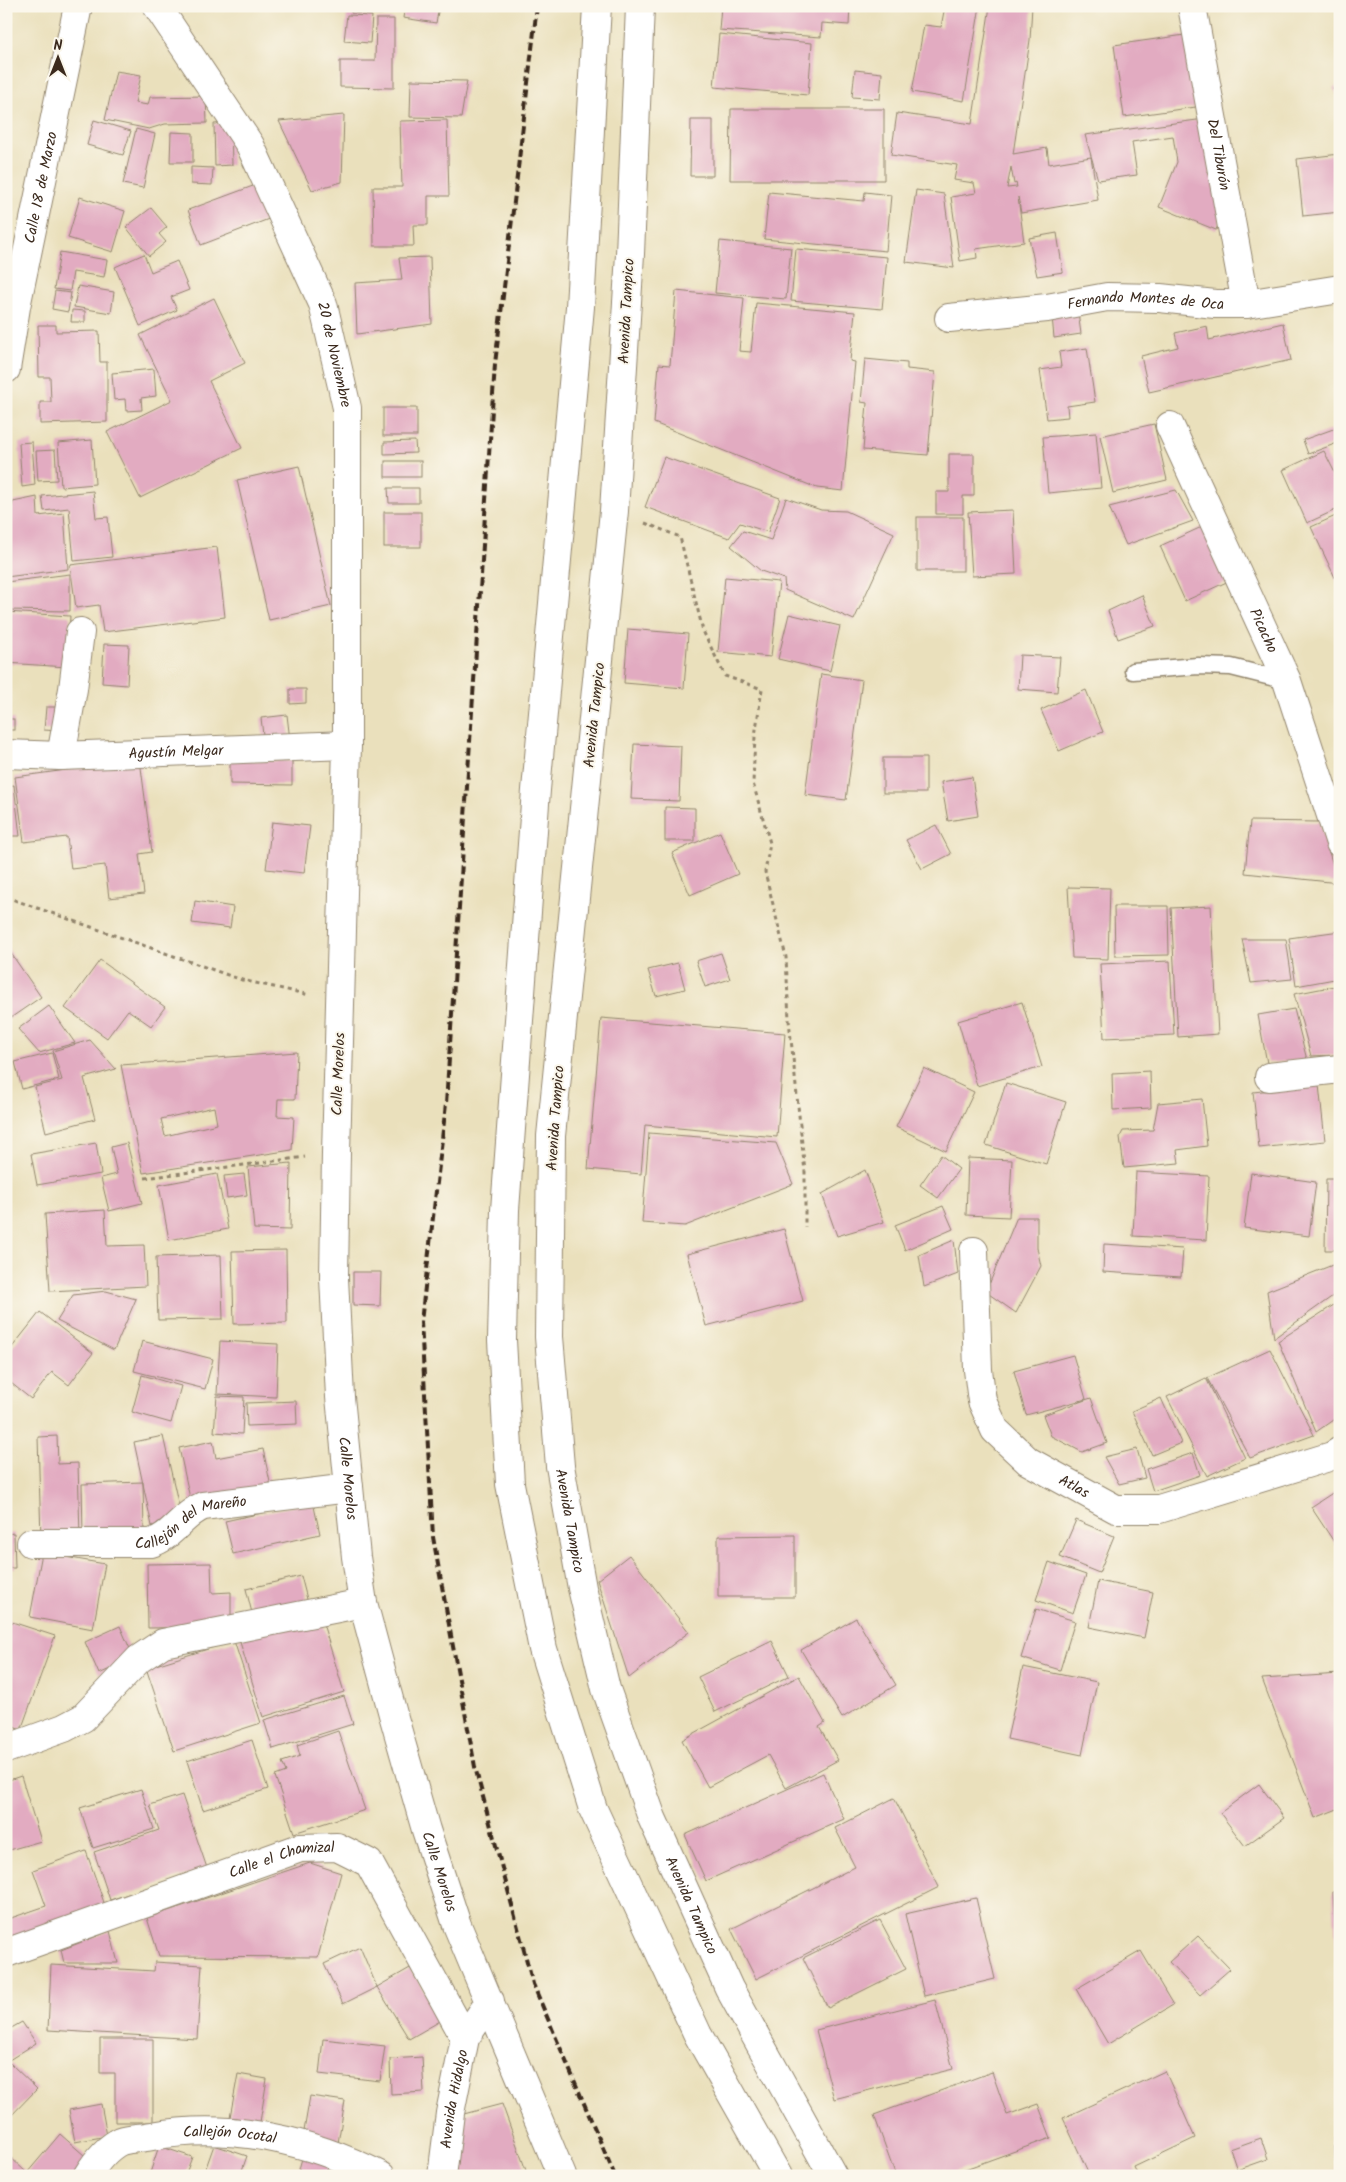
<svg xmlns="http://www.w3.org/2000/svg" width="1346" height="2182" viewBox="0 0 1346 2182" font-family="Kalam,sans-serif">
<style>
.building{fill:#e2abc1;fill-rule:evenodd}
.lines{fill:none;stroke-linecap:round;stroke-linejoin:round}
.lane-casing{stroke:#92856d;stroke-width:19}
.street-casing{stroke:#92856d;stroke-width:30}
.secondary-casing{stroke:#92856d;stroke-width:30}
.primary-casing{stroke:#92856d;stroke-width:30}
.path{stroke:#92856d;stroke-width:3;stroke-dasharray:4 4;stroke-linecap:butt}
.lane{stroke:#fff;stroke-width:16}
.street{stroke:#fff;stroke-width:28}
.secondary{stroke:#fff;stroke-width:28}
.primary{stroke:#fff;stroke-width:28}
.rail{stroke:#3b2a1e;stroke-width:4;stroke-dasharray:8 4;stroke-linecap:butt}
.labels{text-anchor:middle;stroke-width:4;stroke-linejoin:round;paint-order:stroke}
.street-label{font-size:15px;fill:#3b2a1e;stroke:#fbf7ec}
</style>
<rect width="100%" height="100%" fill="#fbf7ec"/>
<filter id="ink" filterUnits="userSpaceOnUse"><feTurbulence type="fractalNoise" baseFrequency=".02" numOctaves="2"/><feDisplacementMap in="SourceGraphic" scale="10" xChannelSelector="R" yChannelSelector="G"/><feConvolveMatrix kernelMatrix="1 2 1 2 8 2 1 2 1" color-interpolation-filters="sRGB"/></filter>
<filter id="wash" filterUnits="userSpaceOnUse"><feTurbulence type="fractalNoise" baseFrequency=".0096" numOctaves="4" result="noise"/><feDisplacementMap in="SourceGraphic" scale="20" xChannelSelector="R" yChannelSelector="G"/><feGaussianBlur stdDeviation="1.12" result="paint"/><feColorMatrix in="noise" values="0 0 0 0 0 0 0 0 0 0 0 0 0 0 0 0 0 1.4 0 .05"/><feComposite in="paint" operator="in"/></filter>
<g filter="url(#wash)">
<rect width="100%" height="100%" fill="#eae0bc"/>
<g id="blocks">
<g class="building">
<path d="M352,6h30v8l-31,-1z"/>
<path d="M405,6h34l-3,17 -33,-5z"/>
<path d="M721,6h129l-1,19 -27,-2 -1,14 -102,-7z"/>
<path d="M945,6h35l-16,95 -52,-9 12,-67 17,2z"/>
<path d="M990,6h42l-2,34 -17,114 34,-6 2,16 42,-7 7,43 -77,13 -3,-16 6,45 -48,7 1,9 -17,3 -9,-64 25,-4 -2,-10 -20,-3 3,-15 -66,-10 6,-42 75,11zM1011,167l3,17 2,-1 1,4 -10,1z"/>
<path d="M347,15l25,1 -2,27 -26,-2z"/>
<path d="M376,19h18v69l-54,-1v-26h35z"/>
<path d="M719,34l93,9 -4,52 -94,-8z"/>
<path d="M1192,34l11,72 -79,11 -10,-72z"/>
<path d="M855,70l27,3 -2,26 -28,-2z"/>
<path d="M116,71l25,4 -6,28 13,2 2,-8 56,-1 1,27 -42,1 -16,5 -44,-9z"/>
<path d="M411,80l56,1 -6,37 -51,-1z"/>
<path d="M1340,84v14l-7,-10z"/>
<path d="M731,109h153v71h-154z"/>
<path d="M344,115l-2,67 -30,8 -33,-69z"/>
<path d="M1212,118l13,90 -9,22 -57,-23 18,-45 -4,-26 -41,6 5,33 -39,5 -13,-45z"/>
<path d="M94,120l37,11 -8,24 -36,-10z"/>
<path d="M447,120l2,76h-21v29h-15l1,21h-40l-1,-59h29l-2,-66z"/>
<path d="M691,120h22v56h-23z"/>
<path d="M231,123l1,42 -17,1 -1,-42z"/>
<path d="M136,129l19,5 -12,54 -20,-4z"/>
<path d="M171,132l22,1v29h-23z"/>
<path d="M1340,154v58l-37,4 -6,-57z"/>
<path d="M191,167l22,1 -1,17 -21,-1z"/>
<path d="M261,183l13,34 -73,28 -13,-35z"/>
<path d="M916,190l28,4 10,74 -48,-6z"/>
<path d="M769,192l95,9 1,-9 26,3 -5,56 -122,-12z"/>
<path d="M80,197l45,14 -12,41 -45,-14z"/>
<path d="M151,208l16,19 -8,7 7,8 -17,14 -23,-29z"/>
<path d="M1057,233l6,39 -26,4 -8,-38z"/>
<path d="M720,241l71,7 -5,51 -71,-6z"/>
<path d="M796,249l91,8 -5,52 -91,-8z"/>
<path d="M60,252l47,8 -3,17 -31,-5 -3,19 -16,-2z"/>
<path d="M144,254l7,18 26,-11 12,29 -18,7 6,13 -37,16 -25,-59z"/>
<path d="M430,257l2,67 -75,10 -2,-51 47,-3 -3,-22z"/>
<path d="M78,286l36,6 -3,21 -37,-6z"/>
<path d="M55,291l16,2 -3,19 -16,-3z"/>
<path d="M676,291l68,7 -5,53 12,1 5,-49 99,9 -5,49 5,1 -12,129 -26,-3 -163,-65 5,-59 11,1z"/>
<path d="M214,298l31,65 -36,18 33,67 -102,50 -33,-66 65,-32 -32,-65z"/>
<path d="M72,310l13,1v11h-14z"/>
<path d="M1078,312l3,22 -27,4 -2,-22z"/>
<path d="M1283,323l8,37 -142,32 -8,-36 37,-9 -3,-14 32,-7 2,14z"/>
<path d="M38,325h18v7l43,-1 1,31h7v60l-67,2v-22h11l-1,-25h-11z"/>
<path d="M1087,348l8,54 -28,4 1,11 -21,2 -7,-49 21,-3 -2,-15z"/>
<path d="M865,359l42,4v6l28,3 -7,83 -65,-5 4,-47 -6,-1z"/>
<path d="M154,369l2,27 -15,2 1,12 -16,1 -1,-12 -11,1 -2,-27z"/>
<rect x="383" y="408" width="34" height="28"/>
<path d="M1154,424l13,56 -54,13 -13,-57z"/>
<path d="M1336,428l4,14 -32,12 -5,-14z"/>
<path d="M1096,433l5,55 -53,5 -5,-56z"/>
<path d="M92,440l3,44 -34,3 -3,-44z"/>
<path d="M415,441l1,12 -32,1v-12z"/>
<path d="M32,442l3,43 -13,2 -3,-44z"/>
<path d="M55,450l2,30 -19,1 -2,-30z"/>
<path d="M1324,451l16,32v25l-33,15 -24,-53z"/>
<path d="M949,454h25v42h-11v18h-27v-22h13z"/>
<path d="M664,457l116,41 -12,34 -28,-9 -11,15 -84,-31z"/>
<rect x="385" y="461" width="36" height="16"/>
<path d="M299,466l32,140 -62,14 -32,-140z"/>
<path d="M388,488h31v15h-30z"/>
<path d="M1176,490l17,31 -67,24 -17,-38z"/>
<path d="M93,491l3,27 12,-1 4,40 -38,4 -5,-53 -25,3 -2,-15z"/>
<path d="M37,497l1,19 26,-3 4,56 -62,8v-49l7,-26z"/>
<path d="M786,498l35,12 25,1 48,22 -40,87 -69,-30 -1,-11 -23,-8 -30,-25 12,-15 28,9z"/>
<path d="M1013,510l3,64 -44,2 -4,-64z"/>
<rect x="384" y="512" width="37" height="35"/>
<path d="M1340,514v74l-29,-61z"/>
<rect x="917" y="517" width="46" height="54"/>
<path d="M1206,525l25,55 -46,21 -25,-55z"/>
<path d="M217,547l8,70 -122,15 -4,-27 -23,3 -6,-43z"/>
<path d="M70,574v37l-64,-1v-28z"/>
<path d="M725,577l54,5 -8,75 -53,-5z"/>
<path d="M1142,595l13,31 -37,13 -10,-28z"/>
<path d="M6,612l64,4 -3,51 -61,-4z"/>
<path d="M789,614l51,12 -10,45 -52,-12z"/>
<path d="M628,629l60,5 -4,54 -60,-5z"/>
<path d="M104,644l25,1 -2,40 -25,-2z"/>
<path d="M1020,655l40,2 -3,35 -39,-3z"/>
<path d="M821,674l41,6 -16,120 -41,-5z"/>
<path d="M290,689h16v14l-16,1z"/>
<path d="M1086,690l17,42 -44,19 -18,-41z"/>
<path d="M46,707h14l-1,24 -15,-1z"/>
<path d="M287,715l3,25 -26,3 -3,-25z"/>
<rect x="6" y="719" width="8" height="11"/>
<path d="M634,744l47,2 -2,55 -48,-2z"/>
<rect x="883" y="758" width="43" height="35"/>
<path d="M140,760l12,92 -13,2 5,40 -35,4 -4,-33 -34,4 -4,-32 -43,5 -9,-65z"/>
<path d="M230,760l62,1v24l-62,-1z"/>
<path d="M972,777l6,39 -30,5 -7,-39z"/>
<path d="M14,785l6,51h-14v-50z"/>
<path d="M665,807l30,1v33h-30z"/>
<path d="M1250,821l69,1 20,61 -94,-10z"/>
<path d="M272,822l38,4 -6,47 -38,-4z"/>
<path d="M936,825l15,29 -29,15 -16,-29z"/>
<path d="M720,832l18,42 -48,21 -18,-42z"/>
<path d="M1068,887l42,1 -2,71 -36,-1z"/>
<path d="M195,901l38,6 -3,21 -38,-5z"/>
<path d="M1114,906h54l1,49 -54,1z"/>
<path d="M1211,906l7,128 -40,3 -7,-129z"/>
<path d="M1340,931v47l-44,8 -7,-48z"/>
<path d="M1242,939h44l6,40 -41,4z"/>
<path d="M6,946l35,51 -35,24z"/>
<path d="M721,953l9,26 -25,8 -9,-26z"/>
<path d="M100,960l65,47 -14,19 -23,-16 -21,28 -42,-30z"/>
<path d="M1170,961l4,74 -70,3 -4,-74z"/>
<path d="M678,963l7,26 -29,7 -8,-26z"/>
<path d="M1340,985v70l-29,1 -17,-62z"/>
<path d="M1022,1002l20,65 -65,19 -19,-65z"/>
<path d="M49,1006l26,37 -36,10 -21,-24z"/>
<path d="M1294,1009l13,51 -40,3 -9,-48z"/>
<path d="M601,1018l184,15 -8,104 -132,-12 -4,49 -53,-5z"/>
<path d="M90,1040l26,29 -32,9 11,41 -49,13 -11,-45 27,-7 -9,-29z"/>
<path d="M297,1052l-2,47h-17l-1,17 17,1 -2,33 -149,23 -22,-108zM214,1107l3,17 -52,12 -4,-17z"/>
<path d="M52,1053l7,26 -37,10 -7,-27z"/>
<path d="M924,1068l50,24 -28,59 -50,-24z"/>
<path d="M1150,1071l1,37 -38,2 -1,-37z"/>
<path d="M1006,1083l60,19 -20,62 -60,-19z"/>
<path d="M1319,1085l6,56 -66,7 -6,-56z"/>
<path d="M1202,1099l5,47 -30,4 2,13 -55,5 -4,-31 3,-6 30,-1 5,-27z"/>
<path d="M649,1133l127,10 17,41 -108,42 -43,-3z"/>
<path d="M96,1143l5,31 -64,11 -6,-31z"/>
<path d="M127,1143l15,60 -33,8 -8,-33 16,-4 -6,-27z"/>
<path d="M941,1155l18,14 -21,29 -18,-13z"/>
<path d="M968,1158l44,2 -3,57 -43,-2z"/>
<path d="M291,1163l-1,67 -36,-1 -6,-62z"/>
<path d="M865,1170l19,52 -47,14 -15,-42z"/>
<path d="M1136,1172l73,4 -3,64 -73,-4z"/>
<path d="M1251,1173l65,9 -7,54 -65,-8z"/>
<path d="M217,1174l11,55 -59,11 -10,-55z"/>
<path d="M244,1174l3,21 -20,3 -3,-22z"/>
<path d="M1326,1179h14v71h-15z"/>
<path d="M943,1206l10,23 -48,21 -10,-25z"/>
<path d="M105,1210l2,36 37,-1 2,41 -96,5 -5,-77z"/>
<path d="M1017,1217h20v31l4,18 -25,47 -30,-21z"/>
<path d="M784,1229l19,72 -97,25 -19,-72z"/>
<path d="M954,1240l4,34 -34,13 -5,-32z"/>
<path d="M1104,1244l79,5 -2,28 -78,-5z"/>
<path d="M286,1250l1,73 -53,1 -2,-73z"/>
<path d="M221,1255l2,64 -65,1 -2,-63z"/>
<path d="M1335,1264l2,29 -63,45 -7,-47z"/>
<path d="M353,1272h28l-1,34 -27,-1z"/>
<path d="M106,1291l30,8 -22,51 -57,-29 16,-26z"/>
<path d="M1340,1301v114l-24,17 -38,-91z"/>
<path d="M40,1312l53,41 -24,32 -17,-13 -21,27 -25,-20v-24z"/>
<path d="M142,1341l71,18 -8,30 -71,-18z"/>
<path d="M220,1341l58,3 -2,53 -59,-3z"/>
<path d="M1270,1349l44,86 -64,23 -43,-80z"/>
<path d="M1073,1355l13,44 -60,16 -12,-44z"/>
<path d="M142,1375l39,11 -10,37 -39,-11z"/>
<path d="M1206,1378l39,80 -38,18 -40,-79z"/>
<path d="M217,1396l27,1 -2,37 -28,-2z"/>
<path d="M1091,1398l16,45 -25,9 -31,-16 -8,-21z"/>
<path d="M1161,1398l20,45 -29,12 -20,-44z"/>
<path d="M296,1401l1,23 -50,2 -1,-23z"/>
<path d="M57,1436l1,28 20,-1 2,74 -39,1 -3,-101z"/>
<path d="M163,1436l19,84 -30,6 -18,-84z"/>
<path d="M213,1441l3,17 47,-9 8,38 -80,16 -12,-55z"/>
<path d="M1137,1449l8,29 -26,6 -15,-27z"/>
<path d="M1193,1453l7,22 -47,16 -7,-22z"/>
<path d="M143,1482l1,51 -61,2 -1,-51z"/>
<path d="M1340,1488v63l-29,-44z"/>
<path d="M313,1502l7,32 -87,20 -8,-33z"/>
<path d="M1076,1520l38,16 -15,37 -39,-16z"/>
<path d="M14,1533l1,35h-9v-34z"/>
<path d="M795,1535v62h-77v-61z"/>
<path d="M42,1553l63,11 -12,65 -63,-12z"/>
<path d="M629,1555l60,77 -60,46 -32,-98z"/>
<path d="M1049,1562l37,13 -13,38 -37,-13z"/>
<path d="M211,1563l1,30 19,-1v35l-83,1 -1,-64z"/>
<path d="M301,1576l7,27 -55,14 -7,-28z"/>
<path d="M1098,1581l55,11 -9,46 -55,-11z"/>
<path d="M1036,1609l39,12 -15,49 -39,-12z"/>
<path d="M320,1614l24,78 -81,25 -24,-78z"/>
<path d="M856,1618l40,67 -54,33 -41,-68z"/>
<path d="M6,1620l49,16 -34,94 -15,-6z"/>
<path d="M120,1626l14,32 -35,16 -14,-32z"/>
<path d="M234,1641l27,82 -87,28 -28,-83z"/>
<path d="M772,1641l17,35 -74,36 -17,-35z"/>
<path d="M1023,1667l74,15 -15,73 -75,-16z"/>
<path d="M1340,1674v134l-25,10 -53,-139z"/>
<path d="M799,1676l26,47 -6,4 19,33 -52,28 -18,-33 -60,32 -26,-47z"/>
<path d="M344,1696l9,28 -80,25 -9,-29z"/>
<path d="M338,1731l27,79 -71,23 -19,-57 11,-4 -4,-10 18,-6 -3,-11z"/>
<path d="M252,1740l16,49 -65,21 -16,-49z"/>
<path d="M823,1773l21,46 -138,62 -21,-46z"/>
<path d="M21,1776l20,65 -35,10v-70z"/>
<path d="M1259,1784l25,34 -39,28 -25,-33z"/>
<path d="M141,1789l13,40 -61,19 -13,-40z"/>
<path d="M182,1795l25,73 -97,32 -16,-48 65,-22 -9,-25z"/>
<path d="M894,1798l45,89 -183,92 -25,-50 124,-62 -20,-39z"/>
<path d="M86,1851l22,63 -102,36v-32h5l35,-12 -13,-36z"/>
<path d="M310,1863l31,10 -23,84 -159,-1 -12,-38z"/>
<path d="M6,1872l4,1 -2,32h-2z"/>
<path d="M1333,1892h7v84l-3,-15z"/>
<path d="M976,1898l19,81 -71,17 -19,-82z"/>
<path d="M880,1920l26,49 -78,39 -25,-50z"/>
<path d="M110,1931l8,32h-54l-3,-13z"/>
<path d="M1198,1936l32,33 -30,26 -31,-33z"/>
<path d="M360,1947l17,40 -34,17 -19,-40z"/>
<path d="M1141,1951l32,54 -65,39 -32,-55z"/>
<path d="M155,1962l47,3 -5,74 -149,-9 3,-65 103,6z"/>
<path d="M410,1968l32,52 -33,19 -32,-52z"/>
<path d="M935,2000l18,69 -119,30 -18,-69z"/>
<path d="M22,2022l14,21 -30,19v-31z"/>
<path d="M100,2039h53v83h-38v-49h-15z"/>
<path d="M323,2039l62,7 -5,35 -61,-7z"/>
<path d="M422,2057l2,35 -33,2 -1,-35z"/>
<path d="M10,2063l27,26 -31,32v-54z"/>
<path d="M1165,2071l30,67 -61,29 4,9h-48l-27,-58z"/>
<path d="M992,2072l15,43 31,-11 13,34 -105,38h-50l-22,-61z"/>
<path d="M238,2074l29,5 -7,43 -30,-5z"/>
<path d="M310,2096l35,5 -7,42 -35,-6z"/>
<path d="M101,2104l6,32 -32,6 -6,-32z"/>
<path d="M502,2104l26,72h-76l8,-61z"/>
<path d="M60,2134l33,29 -11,13h-76v-23l21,20z"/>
<path d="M1334,2134h6v40h-4z"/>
<path d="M1261,2138l7,21 -31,11 -7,-21z"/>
<path d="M214,2145l33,11 -7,20h-37z"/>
<path d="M159,2146l33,11 -7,19h-36z"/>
<path d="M303,2155l47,12 -2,9h-51z"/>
</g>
</g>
</g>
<g filter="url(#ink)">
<use href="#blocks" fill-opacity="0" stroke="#92856d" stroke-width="1"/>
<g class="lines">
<g class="lane-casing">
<path id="lane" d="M1133,671l65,-5 33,1 56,14"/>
</g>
<g class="street-casing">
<g id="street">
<path id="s1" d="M1192,6l54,298"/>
<path id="s2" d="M949,318l98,-10 60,-11 53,1 55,6h31l94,-15"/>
<path id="s3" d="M1170,426l117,255 53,162"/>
<path id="s4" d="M6,754l55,2 286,-11"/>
<path d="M61,756l12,-67 7,-57"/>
<path d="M1269,1077l71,-8"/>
<path id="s5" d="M974,1251l4,119 4,31 13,29 33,31 88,48h43l173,-53 8,-5"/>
<path id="s6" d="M31,1543h120c21,-6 32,-29 52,-37l146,-18"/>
<path d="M6,1749l58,-21 19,-10 56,-59 24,-16 200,-40"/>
<path id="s7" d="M6,1953l294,-105 37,-1 32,16 96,175"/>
<path id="s8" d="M87,2176c8,-13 19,-28 34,-35 9,-3 21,-3 31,-5 79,-14 158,4 229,40"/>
<path id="s9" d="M442,2176l8,-63 15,-75 25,-37"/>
</g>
</g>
<g class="secondary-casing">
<g id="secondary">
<path id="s10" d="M157,6l93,139 73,159 24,104v337l-11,408 -2,125 6,119 16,160 7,46 31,115 32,112 31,95 105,251"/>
<path id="s11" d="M6,369l10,-62 62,-301"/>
</g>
</g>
<g class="primary-casing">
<g id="primary">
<path d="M597,6l-17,301 -44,483 -31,420 -3,130 8,144 33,165 50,160 105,226 80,141"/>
<path id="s12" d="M640,6l-10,248 -16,257 -63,625 -2,201 11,129 22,122 24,101 46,129 77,170 104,188"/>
</g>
</g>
<g class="path">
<path d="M645,523l35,14 23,94 22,45 37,13 -7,47 -2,47 17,60 -5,29 21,85 3,63 16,152v55"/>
<path d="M6,897l236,83 68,15"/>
<path d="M145,1178l160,-21"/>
</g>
<use href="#lane" class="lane"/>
<use href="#street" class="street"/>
<use href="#secondary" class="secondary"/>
<use href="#primary" class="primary"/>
<path class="rail" d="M537,6l-42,358 -49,740 -25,218 12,215 42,230 58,217 82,192"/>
</g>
</g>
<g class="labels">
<g class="street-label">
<text dy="5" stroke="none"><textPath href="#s1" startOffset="151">Del Tiburón</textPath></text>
<text dy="5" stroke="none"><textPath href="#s11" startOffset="185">Calle 18 de Marzo</textPath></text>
<text dy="5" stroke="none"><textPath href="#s2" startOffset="198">Fernando Montes de Oca</textPath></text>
<text transform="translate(626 311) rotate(-87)" y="5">Avenida Tampico</text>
<text dy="5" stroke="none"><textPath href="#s10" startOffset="394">20 de Noviembre</textPath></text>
<text dy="5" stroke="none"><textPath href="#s3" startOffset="225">Picacho</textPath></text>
<text transform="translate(594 715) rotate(-84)" y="5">Avenida Tampico</text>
<text dy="5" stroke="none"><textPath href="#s4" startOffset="170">Agustín Melgar</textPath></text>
<text transform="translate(338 1074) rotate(-88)" y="5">Calle Morelos</text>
<text transform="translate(555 1118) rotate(-86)" y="5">Avenida Tampico</text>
<text dy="5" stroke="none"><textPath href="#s10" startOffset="1520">Calle Morelos</textPath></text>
<text dy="5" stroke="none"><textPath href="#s5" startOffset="280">Atlas</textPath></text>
<text dy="5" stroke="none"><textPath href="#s6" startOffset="166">Callejón del Mareño</textPath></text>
<text dy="5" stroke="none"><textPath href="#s12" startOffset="1520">Avenida Tampico</textPath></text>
<text dy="5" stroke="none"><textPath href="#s7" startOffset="292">Calle el Chamizal</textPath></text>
<text dy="5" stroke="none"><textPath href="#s10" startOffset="1925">Calle Morelos</textPath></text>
<text dy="5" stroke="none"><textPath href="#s12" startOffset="1925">Avenida Tampico</textPath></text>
<text dy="5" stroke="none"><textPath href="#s9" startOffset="78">Avenida Hidalgo</textPath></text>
<text dy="5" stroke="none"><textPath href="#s8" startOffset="159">Callejón Ocotal</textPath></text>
</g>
</g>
<rect width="1346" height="2182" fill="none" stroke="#fbf7ec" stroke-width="25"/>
<g transform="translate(58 58)" stroke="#fbf7ec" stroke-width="4" paint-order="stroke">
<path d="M0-4L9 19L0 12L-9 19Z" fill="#3b2a1e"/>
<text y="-8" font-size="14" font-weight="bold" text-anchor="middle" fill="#3b2a1e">N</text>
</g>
</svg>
